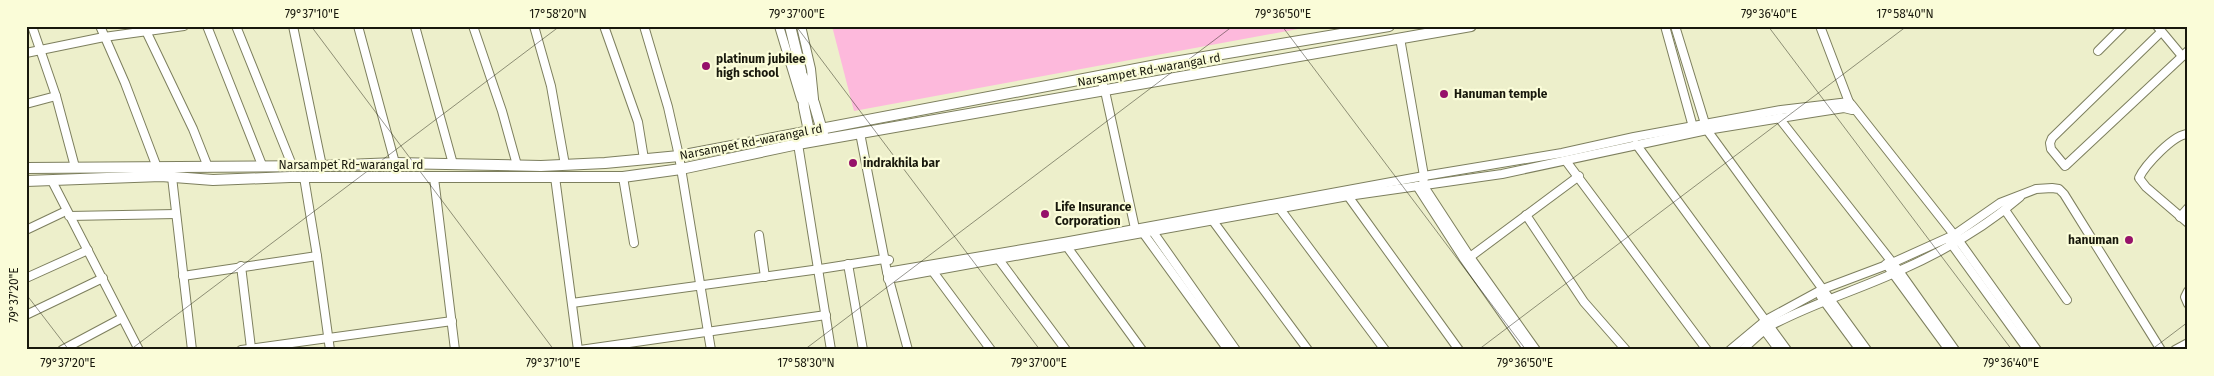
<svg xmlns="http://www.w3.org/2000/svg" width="2214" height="376" viewBox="0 0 2214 376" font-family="'Fira Sans',sans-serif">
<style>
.green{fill:#fdb9dc}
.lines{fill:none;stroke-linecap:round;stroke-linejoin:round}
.street-casing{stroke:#7d7f5e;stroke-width:10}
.secondary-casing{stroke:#7d7f5e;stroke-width:12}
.street{stroke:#fff;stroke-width:8}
.secondary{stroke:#fff;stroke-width:10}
.ticks{fill:none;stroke:#18180c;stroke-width:1;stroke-opacity:0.45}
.poi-dot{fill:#96126a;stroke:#fafcd8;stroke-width:2}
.labels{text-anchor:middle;stroke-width:4.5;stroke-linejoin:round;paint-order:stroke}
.poi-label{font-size:12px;font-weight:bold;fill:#18180c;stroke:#fafcd8;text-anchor:start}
.street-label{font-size:12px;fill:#18180c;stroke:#fafcd8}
.neatline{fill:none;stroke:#18180c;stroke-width:2}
.ticks-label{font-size:12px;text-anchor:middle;fill:#18180c}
</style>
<rect width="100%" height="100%" fill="#edefcb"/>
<path class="green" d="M832,26h482l-460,85z"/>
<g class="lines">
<g class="street-casing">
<g id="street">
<path d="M32,26l24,70 19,71"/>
<path d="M100,26l25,57 33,87"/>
<path d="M207,26l55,139"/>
<path d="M236,26l56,139"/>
<path d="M293,26l29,140"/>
<path d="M358,26l37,137"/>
<path d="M415,26l38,138"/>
<path d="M473,26l29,85 15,54"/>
<path d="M534,26l17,60 14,79"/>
<path d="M604,26l34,96 6,37"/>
<path d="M644,26l24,81 11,49 32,194"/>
<path d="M779,26l22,73"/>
<path d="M801,26l10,43 3,30"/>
<path d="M1665,26l28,101"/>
<path d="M1675,26l32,104 160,220"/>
<path d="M2157,26l25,30"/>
<path d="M2161,32l-109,106 -2,5 1,6 14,17 123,-115"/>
<path d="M147,33l46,96 15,38"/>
<path d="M1400,38l24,138 -1,9 47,72 66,93"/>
<path d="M2098,51l25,-25"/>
<path d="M26,53l78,-16 80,-11"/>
<path d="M1100,76l5,15 31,142"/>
<path d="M26,104l30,-8"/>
<path d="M1851,104l108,137 78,109"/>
<path d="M1779,118l120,153 56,79"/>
<path d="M860,133l27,139 21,78"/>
<path d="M2188,134c-14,0 -43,31 -49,44l7,9 42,36"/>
<path d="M798,144l33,206"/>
<path d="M1636,144l151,206"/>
<path d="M1566,161l141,189"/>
<path d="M172,177l20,173"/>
<path d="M304,177l13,79 13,94"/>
<path d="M555,177l23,173"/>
<path d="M623,177l11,66"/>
<path d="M434,178l21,172"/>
<path d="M52,181l87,169"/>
<path d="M1417,186l47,73 64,91"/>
<path d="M1348,196l111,154"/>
<path d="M1280,209l105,141"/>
<path d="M2005,210l62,90"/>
<path d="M1526,215l58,87 42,48"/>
<path d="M69,216l107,-2"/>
<path d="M2180,217l8,-9"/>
<path d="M1213,221l95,129"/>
<path d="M1151,229l85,121"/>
<path d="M26,230l40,-19"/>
<path d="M1141,230l87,120"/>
<path d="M759,235l6,42"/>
<path d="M1950,242l78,108"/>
<path d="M1065,244l77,106"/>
<path d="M997,257l69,93"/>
<path d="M1470,257l109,-81"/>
<path d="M848,264l15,86"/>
<path d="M1886,264l63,86"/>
<path d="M241,266l10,82"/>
<path d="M931,269l60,81"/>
<path d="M887,272l177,-30 360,-66 138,-23 72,-16 147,-27 68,-8 -2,3"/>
<path d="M183,276l134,-20"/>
<path d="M26,278l62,-28"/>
<path d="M888,279l460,-83 154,-22 205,-44 111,-18 26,-4 8,2 -32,-84"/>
<path d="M2188,291l-3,6 3,7"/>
<path d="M1821,297l39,53"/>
<path d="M572,303l248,-34 64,-10 5,1"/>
<path d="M26,315l77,-37"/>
<path d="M1762,327l17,23"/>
<path d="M62,350l60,-32"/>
<path d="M241,350l211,-29"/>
<path d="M580,350l246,-35"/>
<path d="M1730,350l36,-30 57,-31 69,-26 62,-28 46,-32 36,-14 16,-1 7,1 5,5 97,156"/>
<path d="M1742,350c10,-8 19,-19 30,-25 41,-22 86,-35 129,-55 43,-19 83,-42 119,-73"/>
<path d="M2175,350l13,-7"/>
</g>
</g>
<g class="secondary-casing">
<g id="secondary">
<path d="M790,26l11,45 3,36 6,29"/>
<path d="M803,77l11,26 9,31"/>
<path d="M26,168l296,-2 73,-3 146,3 64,-3 74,-7 483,-92 227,-38"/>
<path d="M26,181l135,-5 52,4 77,-3h333l58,-8 117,-25 673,-118"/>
</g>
</g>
<use href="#street" class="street"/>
<use href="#secondary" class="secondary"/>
</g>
<path class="ticks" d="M311,26l243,324M796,26l244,324M1282,26l244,324M1768,26l244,324M26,294l43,56M130,350l430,-324M804,350l429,-324M1478,350l429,-324M2151,350l37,-28"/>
<g class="poi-dot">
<circle cx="706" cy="66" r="5"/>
<circle cx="1444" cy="94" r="5"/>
<circle cx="853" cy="163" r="5"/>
<circle cx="1045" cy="214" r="5"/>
<circle cx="2129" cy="240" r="5"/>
</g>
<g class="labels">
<g class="poi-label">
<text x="716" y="63">platinum jubilee<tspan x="716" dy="14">high school</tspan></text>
<text x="1454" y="98">Hanuman temple</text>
<text x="863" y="167">indrakhila bar</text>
<text x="1055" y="211">Life Insurance<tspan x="1055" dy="14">Corporation</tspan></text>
<text x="2119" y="244" text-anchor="end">hanuman</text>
</g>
<g class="street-label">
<text transform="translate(1149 70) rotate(-10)" y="4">Narsampet Rd-warangal rd</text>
<text transform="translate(751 142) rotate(-11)" y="4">Narsampet Rd-warangal rd</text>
<text x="351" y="169">Narsampet Rd-warangal rd</text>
</g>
</g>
<rect width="2214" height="376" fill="none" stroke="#fafcd8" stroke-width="55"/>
<rect x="28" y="28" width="2158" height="320" class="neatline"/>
<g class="ticks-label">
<text x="312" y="18">79°37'10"E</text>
<text x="558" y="18">17°58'20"N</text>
<text x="797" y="18">79°37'00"E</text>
<text x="1283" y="18">79°36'50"E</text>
<text x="1769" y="18">79°36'40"E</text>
<text x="1905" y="18">17°58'40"N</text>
<text transform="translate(14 295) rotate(-90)" y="4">79°37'20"E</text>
<text x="68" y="367">79°37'20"E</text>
<text x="553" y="367">79°37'10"E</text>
<text x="806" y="367">17°58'30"N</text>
<text x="1039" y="367">79°37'00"E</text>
<text x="1525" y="367">79°36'50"E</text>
<text x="2011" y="367">79°36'40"E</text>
</g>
</svg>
